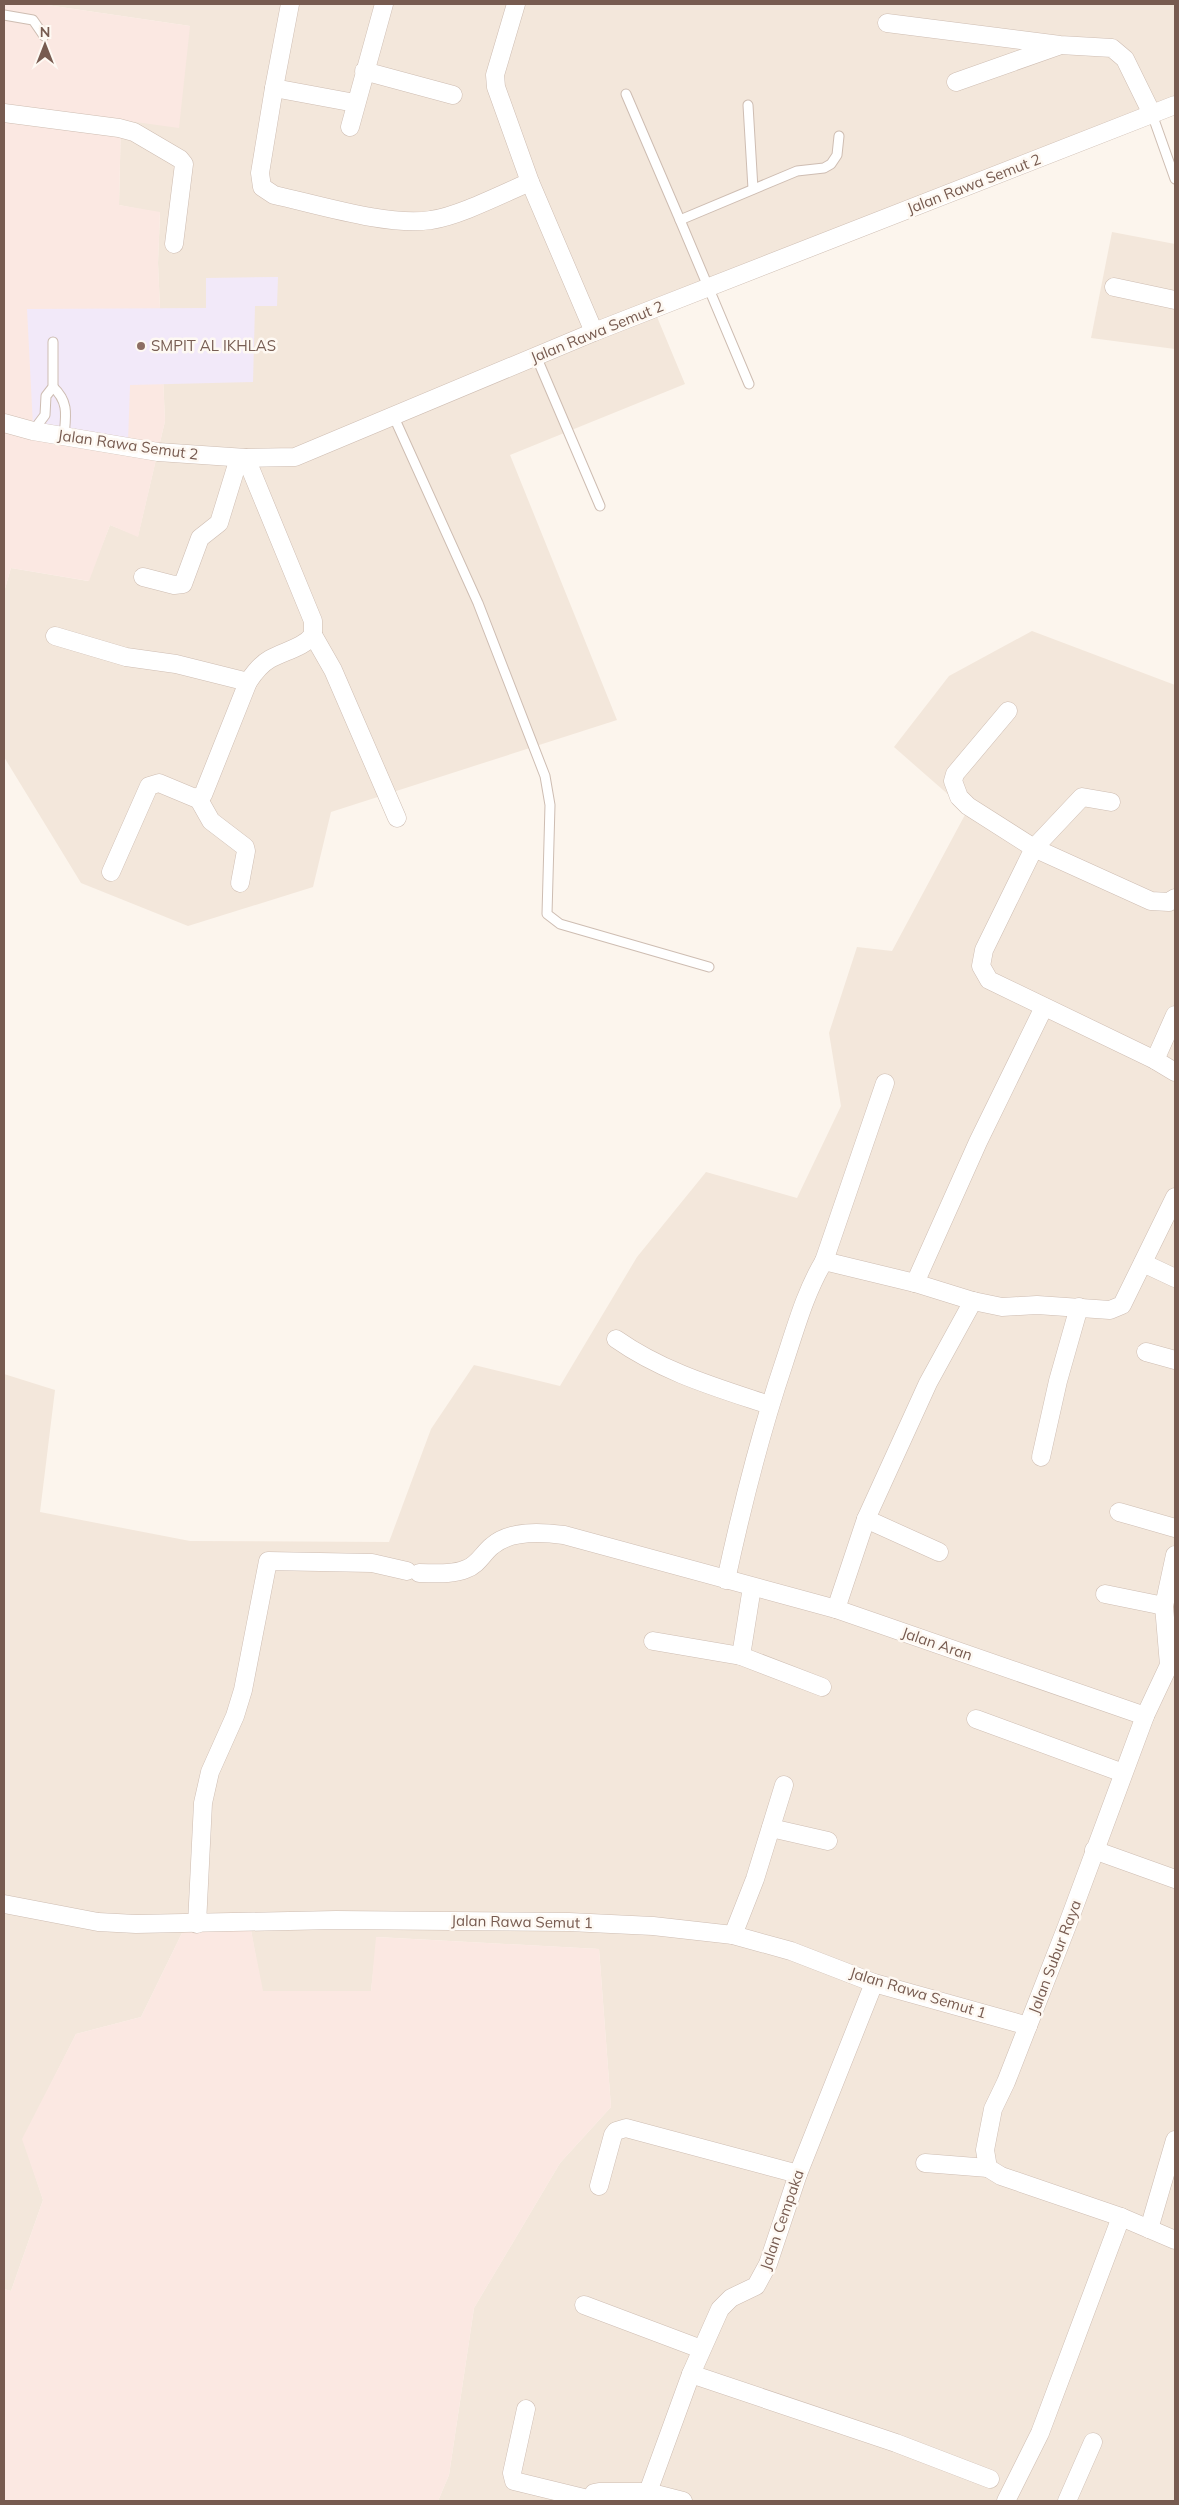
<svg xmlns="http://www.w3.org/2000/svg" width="1179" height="2505" viewBox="0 0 1179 2505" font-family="Mulish,sans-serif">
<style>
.residential{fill:#f3e7db}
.commercial{fill:#fbe8e2}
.education{fill:#f2e9f9}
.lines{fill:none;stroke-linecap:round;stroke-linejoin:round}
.service-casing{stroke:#cebdb2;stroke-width:11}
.minor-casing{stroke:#cebdb2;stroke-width:19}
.service{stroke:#fff;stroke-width:9}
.minor{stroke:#fff;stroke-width:18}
.education-dot{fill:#8d6e63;stroke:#fef9f3;stroke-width:2}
.labels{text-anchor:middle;stroke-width:5;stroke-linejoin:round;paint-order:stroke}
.street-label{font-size:15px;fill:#775b50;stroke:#fef9f3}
.education-label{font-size:15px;fill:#785e54;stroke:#fef9f3;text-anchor:start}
</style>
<rect width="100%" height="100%" fill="#fcf5ed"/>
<g class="residential">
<path d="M40,4h1135v102l-211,76 -314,118 35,84 -175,71 107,265 -286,92 -18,75 -125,39 -107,-43 -77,-126v-165l7,-24 77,13 22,-56 28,11 27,-115 -7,-158 2,-50 -41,-8 2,-86 69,-93z"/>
<path d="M1112,232l63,12v105l-84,-11z"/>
<path d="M1032,631l143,54v1816h-737l11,-26 25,-167 86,-145 51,-56 -12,-158 -222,-12 -6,54h-109l-12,-66 -68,8 -41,84 -65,17 -53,105 20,61 -32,91 -7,-2v-915l51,16 -15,122 150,29 199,1 42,-113 43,-64 86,21 77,-129 69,-85 91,26 44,-92 -12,-73 28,-86 35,4 75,-140 -73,-64 55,-71z"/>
</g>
<g class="commercial">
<path d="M4,4h36l150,22 -11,102 -58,-8 -2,85 41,7 -2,51 7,158 -27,116 -28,-12 -21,56 -78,-13 -7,24z"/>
<path d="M250,1925l13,66h108l5,-54 223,12 12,158 -51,56 -86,145 -25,167 -11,26h-434v-212l7,2 32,-91 -21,-61 54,-105 65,-17 41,-84z"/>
</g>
<path class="education" d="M278,277l-1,29h-22l-2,76 -123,3 -2,57 -95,-16 -6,-117 179,-1v-30z"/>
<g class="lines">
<g class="service-casing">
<g id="service">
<path d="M4,15l29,5 11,16"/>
<path d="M626,94l54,126"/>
<path d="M748,105l5,84"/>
<path d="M1152,114l23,65"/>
<path d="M536,356l64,150"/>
<path d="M749,384l-69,-164 117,-49 27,-3 7,-4 6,-9 2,-19"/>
<path d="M53,387c16,15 13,28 11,49"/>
<path d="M393,415l85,188 67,173 5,29 -3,109 13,10 149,43"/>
<path d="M33,431l12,-16 1,-19 7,-9v-45"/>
</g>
</g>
<g class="minor-casing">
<g id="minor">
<path d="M290,4l-16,84 81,15"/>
<path d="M516,4l-21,71 1,12 34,95 64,150"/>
<path d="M887,23l173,22 52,3 13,11 27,55"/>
<path d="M364,71l89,24"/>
<path d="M956,82l102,-36"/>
<path d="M274,88l-14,85 2,14 12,8c42,9 115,32 157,25 28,-4 71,-26 99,-38"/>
<path d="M4,113l115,15 15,4 46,27 4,5 -10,80"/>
<path d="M350,127l34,-123"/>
<path d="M1114,287l61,13"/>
<path d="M4,423l29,8 125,21 88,6 49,-1 299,-125 581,-227"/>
<path d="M143,577l31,8 9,-1 17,-46 19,-15 20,-65"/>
<path d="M313,635l20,35 64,148"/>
<path d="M55,636l71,21 50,7 72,18"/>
<path d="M1008,711l-53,63 -2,7 6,16 9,9 66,42 117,53 18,1 6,-4"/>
<path d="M198,798l13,23 34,26 1,4 -6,32"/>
<path d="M1111,802l-29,-5 -48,51 -50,102 -3,16 8,14 166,80 20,12"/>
<path d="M111,872l38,-86 10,-3 36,15 8,-3 45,-113c6,-9 13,-18 22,-23 14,-8 33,-11 43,-24v-14l-67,-163"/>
<path d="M1155,1060l20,-45"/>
<path d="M824,1261l61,-178"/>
<path d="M1143,1263l32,15"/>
<path d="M915,1283l63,-141 66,-135"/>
<path d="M616,1339c47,33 99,48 153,66"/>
<path d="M1146,1352l29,8"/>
<path d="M1041,1457l17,-76 21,-74"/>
<path d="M1119,1512l56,16"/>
<path d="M866,1519l73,33"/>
<path d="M1175,1555l-11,51 5,59 -24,51 -78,210 -61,156 -13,27 -8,41 3,18 13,8 120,41 54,23"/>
<path d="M419,1573c15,0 33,2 47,-4 12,-4 17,-16 26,-23 18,-16 49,-14 72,-11l272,74 309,107"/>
<path d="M726,1580c16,-74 34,-146 58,-217 12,-36 21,-70 40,-102l91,22 58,18 29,6 35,-2 73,5 12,-5 53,-108"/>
<path d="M1105,1594l59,12"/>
<path d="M836,1609l30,-90 62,-136 45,-82"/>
<path d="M653,1641l88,15 11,-69"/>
<path d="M741,1656l81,31"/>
<path d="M976,1719l147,54"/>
<path d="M771,1828l57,13"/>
<path d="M1094,1850l81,29"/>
<path d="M4,1904l94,18 38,2 200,-4 233,2 84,4 80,9 58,16 83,32 154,43"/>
<path d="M197,1924l6,-121 7,-31 25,-56 8,-26 25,-129 104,2 35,8"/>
<path d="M733,1935l22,-56 29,-94"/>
<path d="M925,2163l63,5"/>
<path d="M599,2186l14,-51 3,-4 10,-3 172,46"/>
<path d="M1149,2229l26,-89"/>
<path d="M584,2305l117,44"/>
<path d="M691,2374l205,69 94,36"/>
<path d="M526,2409l-14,64 2,8 78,19"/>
<path d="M648,2492l35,9"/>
<path d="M591,2501l3,-8 5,-1h49l43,-118 29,-65 11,-11 25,-12 12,-22 30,-90 76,-191"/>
<path d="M1006,2501l34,-68 81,-216"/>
<path d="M1067,2501l26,-59"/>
</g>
</g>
<use href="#service" class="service"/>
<use href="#minor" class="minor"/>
</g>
<circle class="education-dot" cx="141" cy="346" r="5"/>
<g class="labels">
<g class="street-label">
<text transform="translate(974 184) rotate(-21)" y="5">Jalan Rawa Semut 2</text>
<text transform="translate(597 332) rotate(-22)" y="5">Jalan Rawa Semut 2</text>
<text transform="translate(128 445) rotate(8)" y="5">Jalan Rawa Semut 2</text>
<text transform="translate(937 1644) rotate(19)" y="5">Jalan Aran</text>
<text transform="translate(522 1922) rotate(1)" y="5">Jalan Rawa Semut 1</text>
<text transform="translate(1055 1957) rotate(-69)" y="5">Jalan Subur Raya</text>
<text transform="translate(918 1993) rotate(17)" y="5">Jalan Rawa Semut 1</text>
<text transform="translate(782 2220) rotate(-71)" y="5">Jalan Cempaka</text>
</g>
<g class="education-label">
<text x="151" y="351">SMPIT AL IKHLAS</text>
</g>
</g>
<rect width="1179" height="2505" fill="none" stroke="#775b50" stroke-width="10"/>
<g transform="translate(45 45)" stroke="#fef9f3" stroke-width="4" paint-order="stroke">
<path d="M0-4L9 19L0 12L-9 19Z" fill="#775b50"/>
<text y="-8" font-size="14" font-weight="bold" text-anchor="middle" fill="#775b50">N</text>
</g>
</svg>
